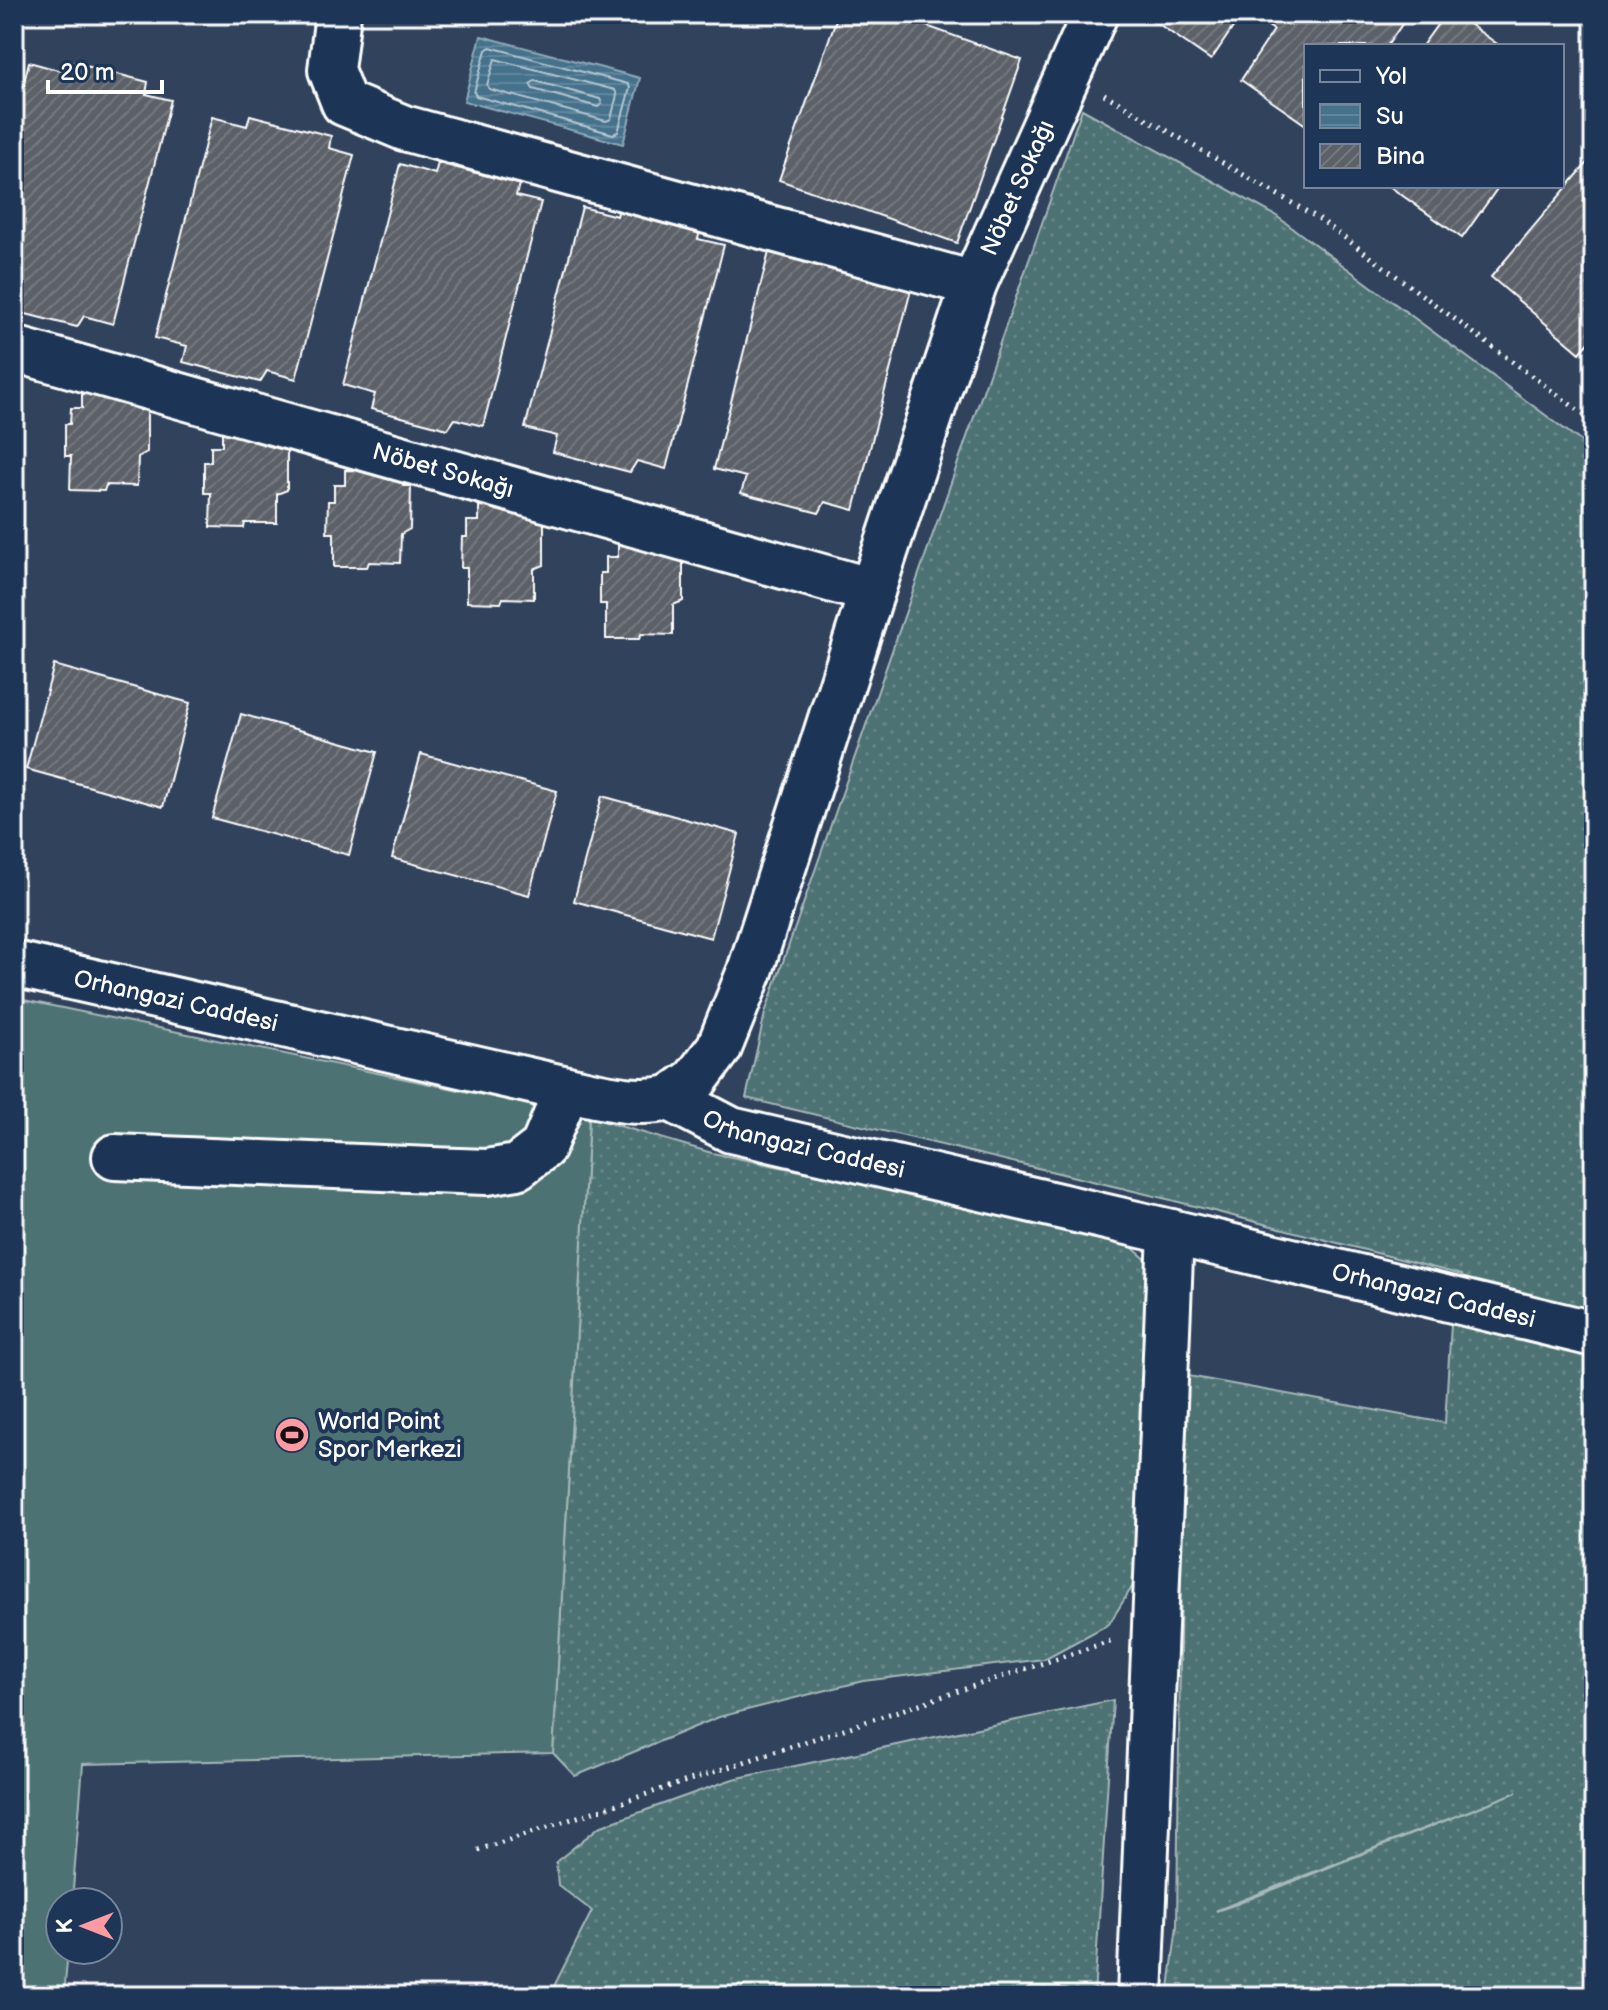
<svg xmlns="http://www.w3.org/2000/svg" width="1608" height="2010" viewBox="0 0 1608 2010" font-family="'Balsamiq Sans',sans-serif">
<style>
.grass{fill:url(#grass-dots);stroke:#a6b8b9;stroke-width:2;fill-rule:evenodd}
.pitch{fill:#4d7273;stroke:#a6b8b9;stroke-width:2}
.water{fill:url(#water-rules);stroke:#8faab9;stroke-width:2}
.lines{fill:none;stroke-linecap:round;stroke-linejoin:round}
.shore{stroke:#b5c6d1;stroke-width:2}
.building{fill:url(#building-hatch);stroke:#fff;stroke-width:2}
.minor-casing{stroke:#fff;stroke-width:50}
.path{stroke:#fff;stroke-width:5;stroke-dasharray:2 6;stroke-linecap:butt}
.minor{stroke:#1d3557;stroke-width:44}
.labels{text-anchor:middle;stroke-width:8;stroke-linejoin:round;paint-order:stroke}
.street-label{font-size:24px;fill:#fff;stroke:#1d3557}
.poi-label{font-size:24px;fill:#fff;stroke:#1d3557;text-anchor:start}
</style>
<defs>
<pattern id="grass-dots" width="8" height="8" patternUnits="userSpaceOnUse" patternTransform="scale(2)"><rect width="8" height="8" fill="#4d7273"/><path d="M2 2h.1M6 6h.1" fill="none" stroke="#688788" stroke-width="1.8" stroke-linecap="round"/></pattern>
<pattern id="water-rules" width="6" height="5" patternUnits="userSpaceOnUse" patternTransform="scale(2)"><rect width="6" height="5" fill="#45718b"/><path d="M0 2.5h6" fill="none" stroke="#61869c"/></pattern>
<pattern id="building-hatch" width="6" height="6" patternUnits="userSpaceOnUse" patternTransform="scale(2)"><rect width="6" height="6" fill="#5b6167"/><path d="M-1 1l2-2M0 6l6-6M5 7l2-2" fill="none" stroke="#74797e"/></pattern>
</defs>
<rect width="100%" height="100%" fill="#30425c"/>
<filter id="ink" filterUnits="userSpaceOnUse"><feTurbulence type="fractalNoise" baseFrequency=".0125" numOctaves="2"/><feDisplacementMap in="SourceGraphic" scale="16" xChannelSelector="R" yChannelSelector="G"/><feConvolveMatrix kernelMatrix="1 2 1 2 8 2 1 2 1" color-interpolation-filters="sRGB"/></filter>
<g filter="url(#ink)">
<g class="grass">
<path d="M1082,109l193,106 319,236v1545h-426l9,-70 6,-551 262,48 6,-99 11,-49 -295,-76 -421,-101 19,-85zM1517,1792l-280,112 -21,7 1,-1z"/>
<path d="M589,1117l123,36 407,83 31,27 -8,308 -33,53 -65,35 -181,22 -144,36 -144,59 -22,-23z"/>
<path d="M1113,1700l-19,296h-545l43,-85 -34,-26 -2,-23 43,-35 134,-48z"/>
</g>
<path class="pitch" d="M14,998l575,119 -36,636 -470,11 -11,138h-12v48h8l-4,46h-50z"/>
<path class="water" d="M481,36l159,42 -17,66 -159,-43z"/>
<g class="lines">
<g class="shore">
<path d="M490,47l138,37 2,4 -12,44 -5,2 -137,-38 -2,-4 12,-42z"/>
<path d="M495,59l120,31 2,5 -6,24 -5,2 -117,-32 -2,-4z"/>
<path d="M535,81l65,18 2,5 -4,3 -65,-18 -3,-5z"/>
</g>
</g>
<g class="building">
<path d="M838,14h55l129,46 -65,183 -178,-63z"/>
<path d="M1144,14h98l-31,46z"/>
<path d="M1251,14h158l-22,32h-81v79l-65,-45 33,-50z"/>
<path d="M1445,14h10l45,32h-78z"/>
<path d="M67,61l81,21 -2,12 25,6 -58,224 -29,-8 -7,11 -63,-16v-189l15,-60 36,10z"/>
<path d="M250,115l81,21 -2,12 25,7 -58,224 -29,-8 -7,11 -77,-20 4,-16 -32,-8 57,-221 35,9z"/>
<path d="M1594,155v182l-14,16 -89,-76z"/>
<path d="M438,163l81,21 -3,12 25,6 -58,224 -28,-7 -7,10 -77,-20 4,-15 -32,-9 57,-221 35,10z"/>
<path d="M1389,186h110l-37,52z"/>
<path d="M620,206l81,21 -3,12 26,6 -58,224 -29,-8 -7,11 -77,-20 4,-16 -32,-8 57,-221 35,9z"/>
<path d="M770,248l142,38 -58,224 -29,-8 -6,11 -78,-20 5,-16 -32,-8z"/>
<path d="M82,394h58v16h7v42l-9,5 -1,29 -31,-1 -2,6 -34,-1 1,-34h-6v-32h5l1,-16h11z"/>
<path d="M222,431l59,1 -1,15h7v43l-10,4v29h-32l-1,5 -34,-1 1,-34h-7v-31h7v-16h11z"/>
<path d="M345,470l59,1 -1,15h8l-1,43 -9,5 -1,29 -31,-1 -2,5h-33v-34h-7l1,-32h6v-16h11z"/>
<path d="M479,506l58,1v15h7v43l-10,4v30l-31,-1 -2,5 -34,-1v-34h-6l1,-31h5v-16h12z"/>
<path d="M618,542l58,1 7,15v43l-10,4v30l-32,-1 -2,5h-33v-35h-6v-31h6v-16h12z"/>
<path d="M54,665l136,38 -27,104 -137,-38z"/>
<path d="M241,714l136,38 -28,103 -137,-37z"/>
<path d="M421,754l136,37 -28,104 -137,-37z"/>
<path d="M602,796l137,38 -28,104 -137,-37z"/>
</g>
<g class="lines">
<g class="minor-casing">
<g id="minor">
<path d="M338,14l-7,56 13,33 60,25 570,156"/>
<path id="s1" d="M14,349l858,242"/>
<path id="s2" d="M14,964l553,125c34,7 68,17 103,9l61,32 440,102 423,102"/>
<path id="s3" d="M670,1098l25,-18 24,-32 31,-77 122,-380 102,-307 121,-270"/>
<path d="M115,1157l316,13 56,2 30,-5 26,-20 24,-58"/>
<path d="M1140,1996l31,-764"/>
</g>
</g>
<g class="path">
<path d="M1104,94l214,124 276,204"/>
<path d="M478,1850l638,-211"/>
</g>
<use href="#minor" class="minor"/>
</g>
</g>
<defs>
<g id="stadium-disc" transform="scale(1.8)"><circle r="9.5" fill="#ff9aa2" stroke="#1d3557"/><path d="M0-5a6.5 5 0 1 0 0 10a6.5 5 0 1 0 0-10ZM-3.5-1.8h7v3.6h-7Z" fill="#111"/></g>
</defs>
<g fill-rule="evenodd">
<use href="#stadium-disc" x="292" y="1435"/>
</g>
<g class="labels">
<g class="street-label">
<text dy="8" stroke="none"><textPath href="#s3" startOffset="982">Nöbet Sokağı</textPath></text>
<text dy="8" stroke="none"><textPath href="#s1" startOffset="446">Nöbet Sokağı</textPath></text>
<text dy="8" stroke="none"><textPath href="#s2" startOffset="166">Orhangazi Caddesi</textPath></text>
<text dy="8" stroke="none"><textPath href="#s2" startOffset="814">Orhangazi Caddesi</textPath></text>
<text dy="8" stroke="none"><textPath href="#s2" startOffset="1462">Orhangazi Caddesi</textPath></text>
</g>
<g class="poi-label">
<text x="318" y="1429">World Point<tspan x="318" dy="28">Spor Merkezi</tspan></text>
</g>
</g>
<rect width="1608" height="2010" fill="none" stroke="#1d3557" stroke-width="48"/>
<rect x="24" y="24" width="1560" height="1962" fill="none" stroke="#fff" stroke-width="3" filter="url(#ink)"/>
<rect x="1304" y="44" width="260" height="144" fill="#1d3557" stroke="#77869a" stroke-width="2"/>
<rect x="1320" y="70" width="40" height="12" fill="#1d3557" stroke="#77869a" stroke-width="2"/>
<text x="1376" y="84" font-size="24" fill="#ffffff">Yol</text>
<rect x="1320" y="104" width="40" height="24" fill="url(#water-rules)" stroke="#77869a" stroke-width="2"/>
<text x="1376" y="124" font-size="24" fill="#ffffff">Su</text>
<rect x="1320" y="144" width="40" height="24" fill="url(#building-hatch)" stroke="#77869a" stroke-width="2"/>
<text x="1376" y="164" font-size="24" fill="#ffffff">Bina</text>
<g transform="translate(84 1926) rotate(270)"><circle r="38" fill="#1d3557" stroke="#77869a" stroke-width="2"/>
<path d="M0-6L14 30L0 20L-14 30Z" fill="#ff9aa2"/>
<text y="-12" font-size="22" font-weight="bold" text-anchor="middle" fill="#ffffff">K</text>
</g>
<path d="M48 80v12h114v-12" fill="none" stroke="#ffffff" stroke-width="4"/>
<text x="60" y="80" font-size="24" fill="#ffffff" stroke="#1d3557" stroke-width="6" paint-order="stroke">20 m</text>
</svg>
